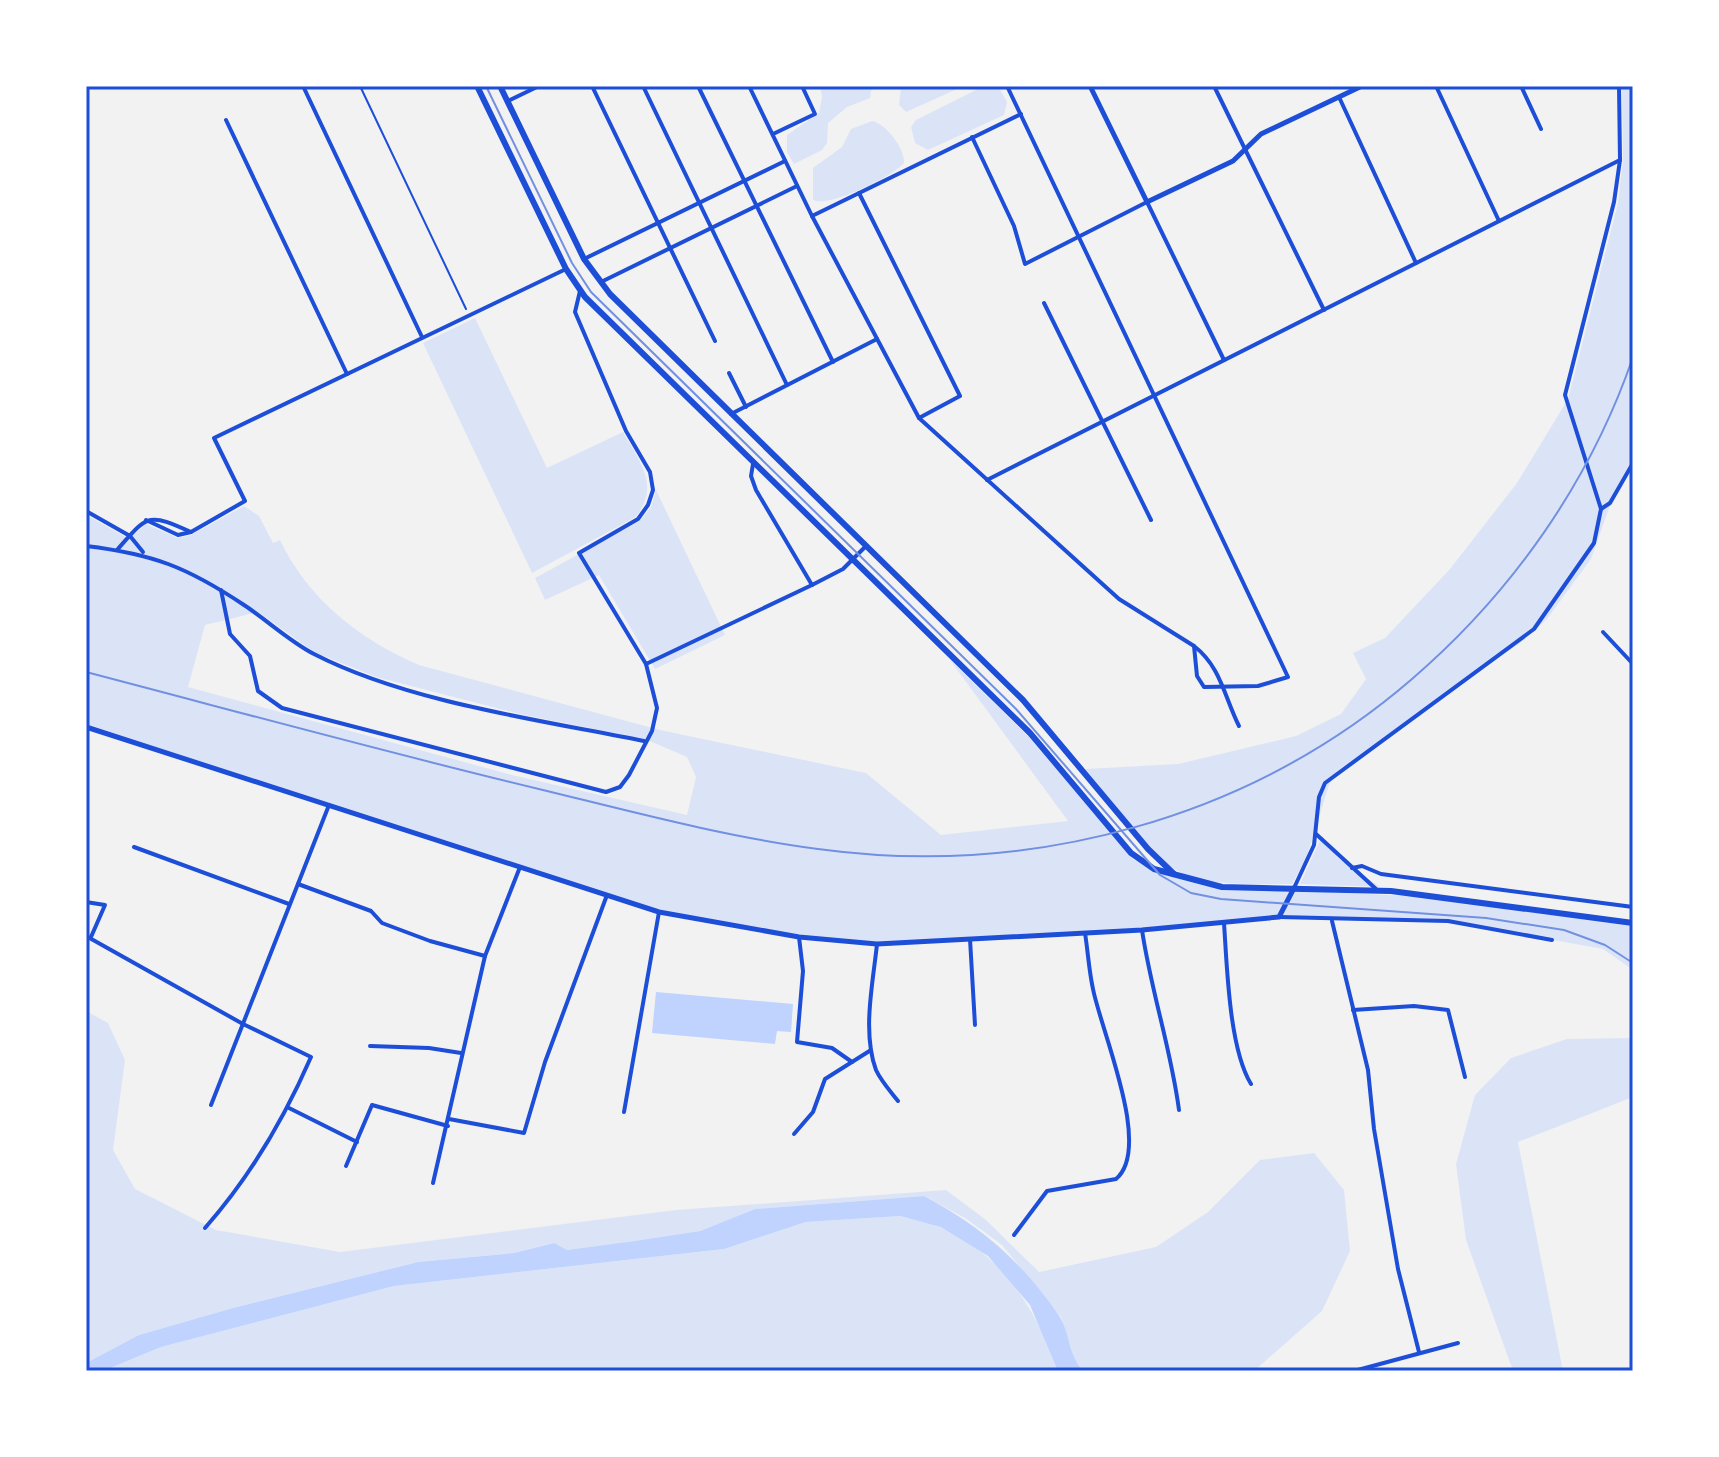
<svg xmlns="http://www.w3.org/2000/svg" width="1719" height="1457" viewBox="0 0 1719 1457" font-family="Inter,sans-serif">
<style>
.green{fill:#dbe4f7;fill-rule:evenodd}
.water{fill:#bfd3fe}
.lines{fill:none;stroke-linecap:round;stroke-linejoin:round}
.path{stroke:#1d4ed8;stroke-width:2}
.minor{stroke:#1d4ed8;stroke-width:4}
.tertiary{stroke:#1d4ed8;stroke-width:5}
.primary{stroke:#1d4ed8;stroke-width:6}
.tram{stroke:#7290e2;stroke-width:2}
.rail{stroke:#7290e2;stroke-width:2}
.neatline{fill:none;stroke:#1d4ed8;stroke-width:3}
</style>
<rect width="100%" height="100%" fill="#f2f2f2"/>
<g class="green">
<path d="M820,86h52l-2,12 -23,9 -19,16 -1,20 -5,7 -28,14 -7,-12v-17l32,-22 3,-16z"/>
<path d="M901,86h63l-58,26 -7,-7z"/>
<path d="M984,86h14l9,16 -3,13 -76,35 -13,-7 -4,-16 5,-7z"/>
<path d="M1622,86h11v374l-20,37 -22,62 -44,60 -22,20 -188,132 -8,14 -23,74 -14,25c-32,0 -89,3 -116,-14 -29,-17 -68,-74 -91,-101l93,-5 118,-28 45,-22 25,-35 -13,-26 32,-15 65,-69 67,-86 51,-84 50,-196 5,-43z"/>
<path d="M872,121c14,3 33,27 32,42 -12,14 -75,45 -91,37v-32l29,-21 9,-18z"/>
<path d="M475,318l72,150 76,-36c17,30 37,53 13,85l-104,56 -109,-230z"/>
<path d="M656,490l69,145 -70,34 -56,-94 -54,25 -10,-22 105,-57 11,-14z"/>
<path d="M244,506l15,10 14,27 7,-3c28,59 80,100 139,125l241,65 206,43 75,62 127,-14 -118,-161 78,76 106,124 61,23 29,4 227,11 182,26v46l-30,-21 -155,-28 -51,-2 -119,-2 -136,13 -265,14 -78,-7 -140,-25 -573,-185 2,-211 41,23 17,-15 32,14 13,-3zM258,612l56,40 62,25 148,38 121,24 42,18 9,20 -9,38 -175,-40 -324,-88 17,-62z"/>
<path d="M1322,836l16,22 42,29 -80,-3z"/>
<path d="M86,1011l22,12 17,37 -12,90 22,39 81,41 124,22 336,-42 270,-20 40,30 53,52 117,-25 52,-35 52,-52 54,-7 30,37 6,61 -28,60 -68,60h-171l-7,-7 -15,-47 -59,-72 -37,-27 -41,-22 -169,13 -55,22 -66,10 -67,9 -14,-7 -39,10 -96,9 -185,46 -94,27 -53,28z"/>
<path d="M1633,1038v59l-115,45 45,229h-50l-47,-131 -10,-76 19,-69 36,-37 56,-19z"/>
<path d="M900,1216c13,4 29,6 41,11 60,26 97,85 117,144h-955l58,-24 233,-61 330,-37 82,-27z"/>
</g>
<g class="water">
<path d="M656,992l137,12 -2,28 -14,-1 -2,13 -123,-11z"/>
<path d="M924,1196c58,31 96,64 134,118 12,17 10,41 25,57h-25l-28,-66 -42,-49 -47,-29 -41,-11 -94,6 -82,27 -330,37 -233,61 -58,24h-17v-8l53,-28 94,-27 185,-46 96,-9 40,-10 13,7 67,-9 66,-10 55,-22z"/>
</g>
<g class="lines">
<path class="path" d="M360,86l106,223"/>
<g class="minor">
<path d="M303,86l119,251"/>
<path d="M592,86l123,255"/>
<path d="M643,86l144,299"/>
<path d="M698,86l135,276"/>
<path d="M749,86l63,130 107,202 200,181 75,47 3,30 7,11 54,-1 30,-9 -281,-591"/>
<path d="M1214,86l110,224"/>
<path d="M1436,86l63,135"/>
<path d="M1521,86l20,43"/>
<path d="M1339,97l77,166"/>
<path d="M508,101l31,-15"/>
<path d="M226,120l121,254"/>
<path d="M773,134l42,-20 -13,-28"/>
<path d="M972,137l42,89 11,38 122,-62 77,158"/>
<path d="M859,193l101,203 -41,22"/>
<path d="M812,216l209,-102"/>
<path d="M584,259l201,-98"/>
<path d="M601,282l196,-96"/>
<path d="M1044,303l107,217"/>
<path d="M729,373l17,34"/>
<path d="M731,414l146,-75"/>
<path d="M753,464l-2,12 5,14 56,95 31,-16 23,-23"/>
<path d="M987,480l633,-320"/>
<path d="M1601,509l9,-6 23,-40"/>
<path d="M86,511l44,25 13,16"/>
<path d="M146,520l32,15 13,-3 54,-31 -31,-63 352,-169"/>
<path d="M86,546c67,8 101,21 158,59 23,15 45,36 70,49 93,48 226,66 330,87"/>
<path d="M117,550c31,-35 30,-38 74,-18"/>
<path d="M221,590l9,44 20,22 8,35 24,17 324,84 14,-5 9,-12 23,-44 5,-23 -11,-44 -67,-111 59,-34 10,-14 5,-15 -3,-18 -24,-41 -51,-119 5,-21"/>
<path d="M1603,632l30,32"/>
<path d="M1194,646c27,21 30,50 45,80"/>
<path d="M646,664l166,-79"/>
<path d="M1316,834l60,55"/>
<path d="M134,847l155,57"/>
<path d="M1352,868l10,-2 19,8 252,33"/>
<path d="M298,884l73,27 11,12 48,18 55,15"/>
<path d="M1294,888l20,-43 5,-48 6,-14 209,-154 60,-86 7,-34 -36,-114 49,-193 6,-42 -1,-74"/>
<path d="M86,902l19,3 -14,32"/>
<path d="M1279,917l169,4 104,19"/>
<path d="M1332,921l36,149 6,59 24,140 21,83"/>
<path d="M1224,923c3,43 5,125 27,161"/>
<path d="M1142,930c9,61 29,119 37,180"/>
<path d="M86,936l157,88 68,33c-27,62 -61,120 -106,171"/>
<path d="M799,937l4,34 -6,71 35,6 20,14"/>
<path d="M970,939l5,86"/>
<path d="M877,944c-4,39 -15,88 -1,126 5,11 15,22 22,31"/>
<path d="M1353,1010l61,-4 34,4 17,67"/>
<path d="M370,1046l59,2 32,5"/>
<path d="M211,1105l118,-300"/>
<path d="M289,1108l68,34"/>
<path d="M624,1112l35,-200"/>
<path d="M449,1119l75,14 21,-71 62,-167"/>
<path d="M794,1134l19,-22 12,-33 46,-29"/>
<path d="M346,1166l26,-61 76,21"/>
<path d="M433,1183l52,-227 35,-89"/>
<path d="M1014,1235l33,-44 69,-12c37,-31 -15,-148 -23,-190 -4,-18 -5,-37 -8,-56"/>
<path d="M1354,1371l104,-28"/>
</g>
<g class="tertiary">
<path d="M1090,86l57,116 86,-41 28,-27 101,-48"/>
<path d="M86,727l573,185 140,25 78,7 265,-14 137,-13 15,-29"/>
</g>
<g class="primary">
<path d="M477,86l89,183 19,28 445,436 101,120 23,16 68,18 169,4 242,32"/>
<path d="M500,86l84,173 26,35 413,406 125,149 26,25"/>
</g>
<path class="tram" d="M486,86l86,177 19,29 425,417 144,166 31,18 30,6 265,19 78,12 41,15 28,18"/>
<path class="rail" d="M86,672c153,40 306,82 461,119 90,22 180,46 271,58 213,29 432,-30 594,-170 100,-86 178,-197 221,-322"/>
</g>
<rect width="1719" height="1457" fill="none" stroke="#ffffff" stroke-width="176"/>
<rect x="88" y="88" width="1543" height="1281" class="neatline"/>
</svg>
